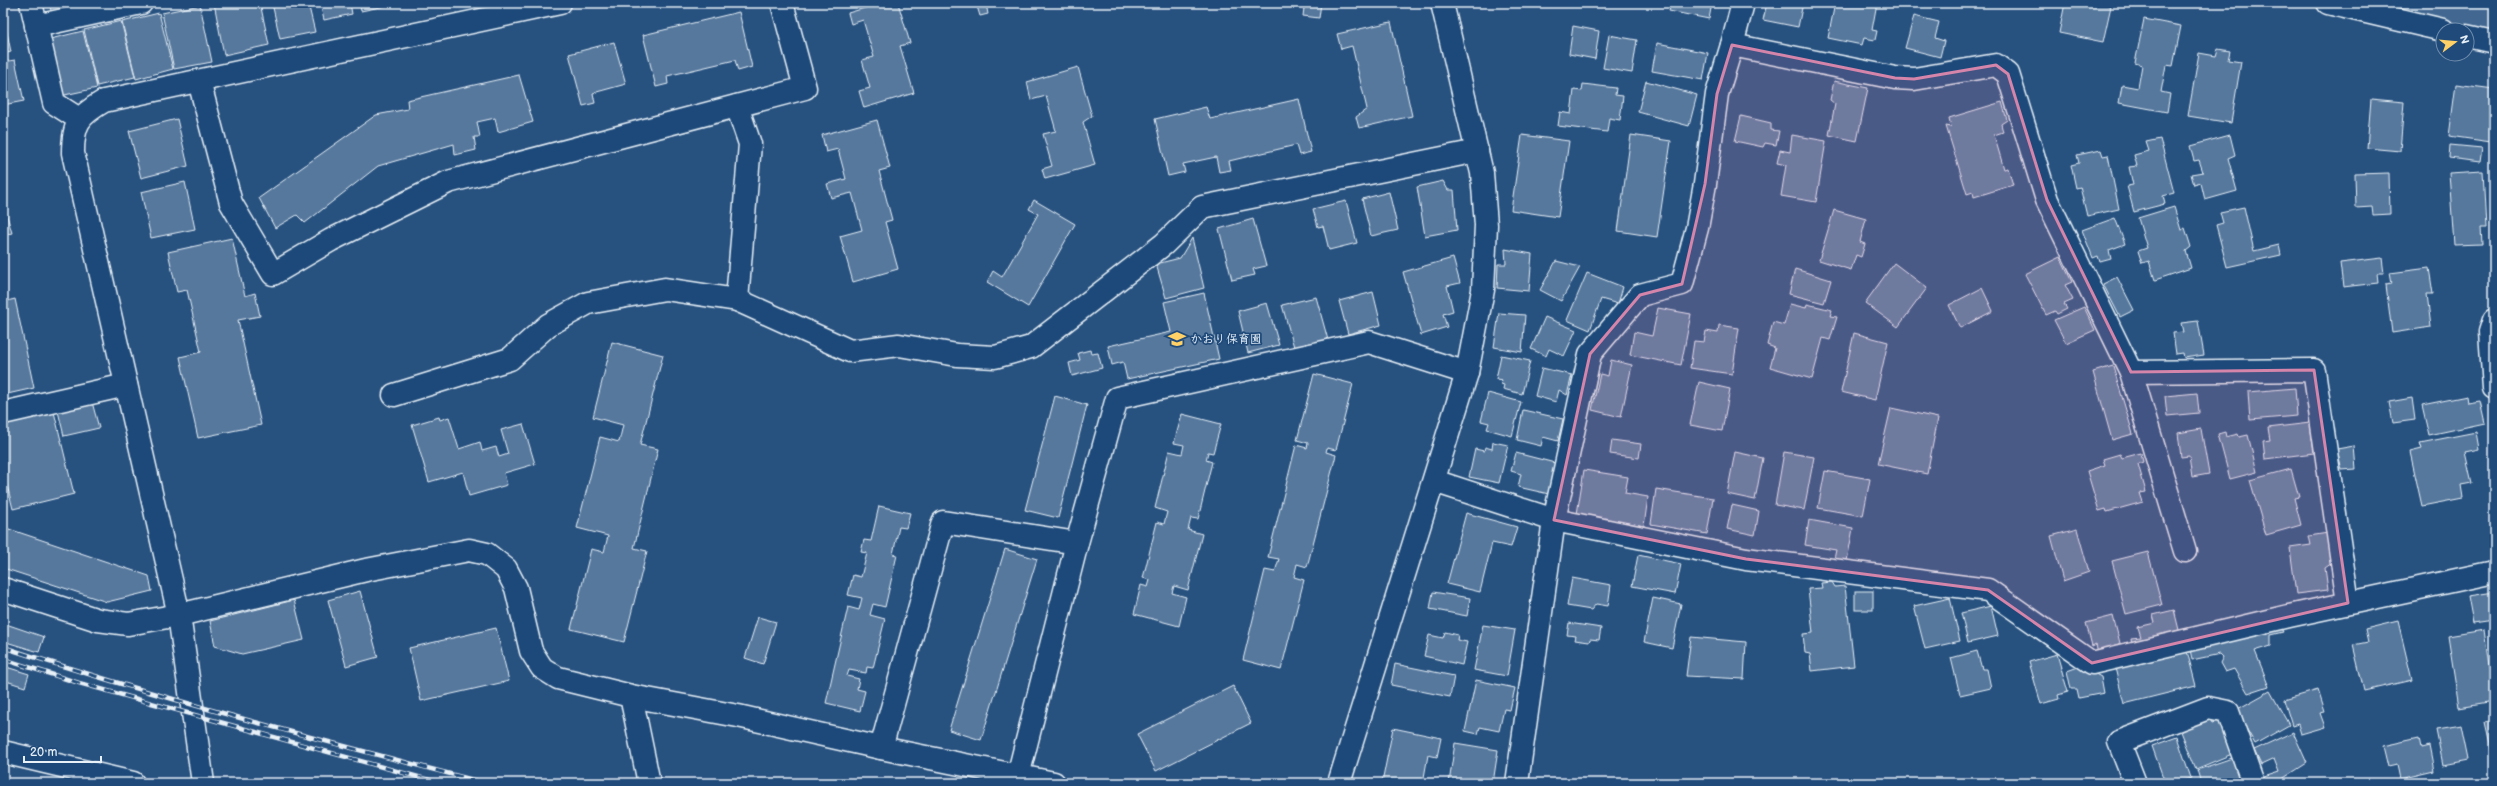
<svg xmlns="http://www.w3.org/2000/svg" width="2497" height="786" viewBox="0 0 2497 786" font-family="'Balsamiq Sans','Klee One',sans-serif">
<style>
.green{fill:#436891;stroke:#96acc4}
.building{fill:#57789d;stroke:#e8f1f8}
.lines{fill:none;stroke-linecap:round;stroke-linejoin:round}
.minor-casing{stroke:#e8f1f8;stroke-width:25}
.major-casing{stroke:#e8f1f8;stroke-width:25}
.minor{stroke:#1f4a7a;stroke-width:22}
.major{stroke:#1f4a7a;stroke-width:22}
.rail-casing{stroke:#e8f1f8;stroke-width:4.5}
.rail{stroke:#1f4a7a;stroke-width:3;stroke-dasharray:9;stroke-linecap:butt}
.marked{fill:#d584aa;fill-opacity:0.2;stroke:#d584aa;stroke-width:3;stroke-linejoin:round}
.labels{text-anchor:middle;stroke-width:3.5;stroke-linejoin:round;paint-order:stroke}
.poi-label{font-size:12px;font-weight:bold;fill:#e8f1f8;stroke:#1f4a7a;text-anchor:start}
</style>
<rect width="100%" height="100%" fill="#27517f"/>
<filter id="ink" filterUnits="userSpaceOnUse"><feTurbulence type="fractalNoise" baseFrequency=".025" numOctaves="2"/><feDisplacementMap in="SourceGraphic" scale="8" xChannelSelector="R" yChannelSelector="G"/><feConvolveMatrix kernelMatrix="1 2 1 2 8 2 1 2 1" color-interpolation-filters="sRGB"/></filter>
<g filter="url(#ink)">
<path class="green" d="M2367,3h127v28z"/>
<g class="building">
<path d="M49,3h44l-41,11z"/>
<path d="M214,3h46l9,42 -45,10z"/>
<path d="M272,3h36l7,29 -35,7z"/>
<path d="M320,3h30l2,11 -28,6z"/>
<path d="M359,3h36v1l-34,7z"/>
<path d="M882,3h16l12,40 -10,3 14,47 -50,15 -5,-17 11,-3 -8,-28 12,-3 -11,-37 -12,4 -3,-11z"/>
<path d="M976,3h12l-2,1 2,10 -8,2z"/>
<path d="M1262,3h59l-2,15 -16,-2 1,-8z"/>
<path d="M1671,3h41l-3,16 -40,-8z"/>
<path d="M1767,3h36l-5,24 -35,-7z"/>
<path d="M1835,3h42l-5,27 5,1 -2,9 -11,-2 -2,7 -34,-7z"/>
<path d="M2065,3h37l9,3 -8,36 -44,-9z"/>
<path d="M200,5l12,57 -38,7 -12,-56z"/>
<path d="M739,12l13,55 -14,4 -3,-11 -68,16 1,8 -12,3 -13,-52z"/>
<path d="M3,13l8,39 -8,2z"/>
<path d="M159,13l14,56 -37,10 -14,-57z"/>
<path d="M1914,16l25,6 -4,16 9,3 -4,16 -35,-9z"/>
<path d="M2144,19l37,7 -8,40 -7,-1 -5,27 9,2 -3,18 -48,-9 3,-18 16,3 4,-23 -7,-2z"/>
<path d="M121,21l14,56 -38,9 -13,-56z"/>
<path d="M1391,22l21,94 -53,12 -3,-11 11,-8 -15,-63 -11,3 -4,-15z"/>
<path d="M1573,26l26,5 -4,28 -26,-5z"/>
<path d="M83,31l14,57 -37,8 -14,-56z"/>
<path d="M1609,35l28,5 -5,33 -29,-5z"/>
<path d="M614,42l12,42 -33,9 2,10 -12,3 -14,-52z"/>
<path d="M1657,43l51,10 -5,27 -51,-9z"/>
<path d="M2218,49l12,2 -2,9 13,2 -10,61 -43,-7 11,-63 17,3z"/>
<path d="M15,60l9,41 -21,4v-43z"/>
<path d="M1078,67l14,49 -9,6 12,43 -50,14 -3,-10 10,-3 -9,-32 13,-3 -10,-35 -15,4 -4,-18z"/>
<path d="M519,75l14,47 -35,10 -3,-14 -18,4 3,15h-6l2,13 -21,5 -1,-11 -76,22 -73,57 -8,-8 -22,13 -16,-30 117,-83 32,-6 -1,-9z"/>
<path d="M1646,81l51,14 -8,31 -51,-14z"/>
<path d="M1834,81l34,7 -11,53 -28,-6 6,-31 -5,-4z"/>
<path d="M1583,84l33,4 -1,7 8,1 -3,24 -11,-2 -2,14 -49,-6 2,-14 11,2 3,-24 8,1z"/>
<path d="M2456,84l38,5 -3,53 -42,-6z"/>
<path d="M1299,99l12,53 -12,3 -3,-10 -67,16 2,9 -12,2 -3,-15 -33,7 2,8 -17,4 -13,-57 51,-12 4,12z"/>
<path d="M2371,99l33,3 -4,49 -33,-3z"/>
<path d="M2002,102l5,18 -6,4 2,8 -9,3 10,34 4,-1 5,17 -39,12 -1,-5 -6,2 -21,-68 5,1 -2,-9z"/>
<path d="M1741,116l30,7v7l8,1 -3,14 -11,-2 -2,4 -28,-6z"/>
<path d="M177,119l11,47 -47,12 -12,-47z"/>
<path d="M877,120l13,48 -11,3 13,49 -7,2 13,47 -45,13 -13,-46 22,-6 -10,-37 -21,5 -4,-14 19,-5 -8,-30 -12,3 -4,-17z"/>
<path d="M1522,135l47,6 -11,76 -47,-7z"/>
<path d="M1631,135l40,6 -14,96 -39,-6z"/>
<path d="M1792,135l34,6 -10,61 -35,-6 5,-31 -9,-2 3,-13 10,2z"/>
<path d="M2230,135l5,20 -7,3 9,33 -32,9 -4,-17 -7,2 -3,-11 12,-2 -4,-12 -5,1 -4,-15z"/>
<path d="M2160,139l14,54 -11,3 2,8 -31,8 -7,-26 6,-1 -4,-18 8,-1 -3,-11 15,-4 -3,-9z"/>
<path d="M2450,145l32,3 -2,14 -31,-4z"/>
<path d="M2101,150l2,6 5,-1 11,54 -32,7 -7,-29 -4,1 -5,-23 8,-2 -2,-8z"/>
<path d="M2483,171l3,57h-5l1,16 -28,1 -5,-72z"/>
<path d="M2389,173l1,41 -17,1 -1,-8 -16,1 -1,-34z"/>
<path d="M1443,181l5,9h6l3,40 -32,6 -8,-49z"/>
<path d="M185,182l10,47 -44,9 -10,-46z"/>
<path d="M1389,192l9,38 -27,6 -9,-37z"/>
<path d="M1034,200l41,24 -47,83 -41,-25 6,-11 9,6 36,-63 -9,-5z"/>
<path d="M1346,201l11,42 -28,7 -6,-24 -5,1 -5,-18z"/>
<path d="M3,202l9,31 -9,2z"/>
<path d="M2174,207l7,23 4,-2 6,19 -5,4 5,17 -36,12 -6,-19 -7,2 -4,-12 9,-3 -9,-30z"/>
<path d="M2244,207l10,44 25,-6 2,10 -54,12 -11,-42 7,-2 -3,-11z"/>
<path d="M1834,210l32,9 -6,23 5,2 -4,13 -5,-2 -5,15 -32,-10z"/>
<path d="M2115,218l10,26 -16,6 2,9 -11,3 -2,-6 -5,2 -11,-28z"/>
<path d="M1253,219l13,47 -13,3 2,6 -23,5 -13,-51z"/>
<path d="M232,238l13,58 10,-3 5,23 -22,4 23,105 -63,13 -18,-81 21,-5 -14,-62 -10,2 -9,-40z"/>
<path d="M1192,238l12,50 -38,10 -10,-34 24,-6z"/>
<path d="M1505,249l27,5 -3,37 -32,-3 1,-24h8z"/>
<path d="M2060,257l12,25 -7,3 8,15 -9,4 3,5 -10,5 -2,-3 -9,4 -21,-41z"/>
<path d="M1453,258l7,25 -13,3 6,25 -10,3 4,13 -26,8 -18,-63z"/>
<path d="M2382,258l2,16h-7l1,9 -35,4 -3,-24z"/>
<path d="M1556,261l24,6 -19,34 -21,-11z"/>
<path d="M1894,263l33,25 -29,39 -33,-24z"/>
<path d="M2429,268l4,26h-6l4,33 -39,6 -6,-48 6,-1 -2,-11z"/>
<path d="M1795,269l36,11 -7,23 -35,-9z"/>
<path d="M1587,273l36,14 -5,17 -17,-5 -11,31 -23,-10z"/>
<path d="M2117,277l17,33 -14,7 -17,-33z"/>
<path d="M1982,288l11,23 -33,17 -11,-23z"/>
<path d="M1373,292l8,33 -33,9 -9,-33z"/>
<path d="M1204,293l15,66 -92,20 -4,-17 -11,3 -4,-19 63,-14 -7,-30z"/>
<path d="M1316,297l12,43 -34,7 -12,-42z"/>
<path d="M15,299l19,89 -31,7v-93z"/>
<path d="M1267,303l12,42 -31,8 -10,-42z"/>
<path d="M1790,304l16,4 1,-4 25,6 -2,6 7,1 -7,23 -7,-2 -11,41 -42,-12 5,-19 -8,-3 6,-23 11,3z"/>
<path d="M2084,307l11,23 -29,13 -12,-23z"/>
<path d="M1658,308l33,6 -10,51 -51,-10 4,-23 18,4z"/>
<path d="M1499,313l26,2 -3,37 -28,-5z"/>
<path d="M1545,317l31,13 -12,26 -15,-7 -3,7 -15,-7z"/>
<path d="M2198,321l6,34 -20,3 -1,-5 -7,1 -3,-21 10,-1 -2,-9z"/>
<path d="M1719,325l20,3 -7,46 -42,-6 4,-27 10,1 2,-11 12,2z"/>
<path d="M1854,333l34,9 -13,58 -34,-8z"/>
<path d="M612,342l51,13 -23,90 18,4 -24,99 13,3 -23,91 -53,-13 20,-80 13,3 4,-16 -31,-8 23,-91 19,5 4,-17 -30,-8z"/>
<path d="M1090,350l1,4 7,-1 4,15 -30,8 -3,-13 11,-3 -2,-7z"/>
<path d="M1501,355l29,6 -8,33 -19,-5 1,-4 -3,-1 1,-4 -6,-1z"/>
<path d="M1611,360l21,5 -11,52 -29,-7 8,-36 8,2z"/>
<path d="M2113,366l20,68 -21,6 -19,-68z"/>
<path d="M1542,368l30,7 -5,20 -8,-5 -3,12 -21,-6z"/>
<path d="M1314,374l39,10 -17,66 -9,-2 -1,4 10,3 -29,112 -10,-3 -3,13 10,3 -23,90 -38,-10 22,-90 10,2 4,-13 -11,-2 28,-112 11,3 1,-5 -11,-3z"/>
<path d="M1699,382l31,7 -8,42 -32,-6z"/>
<path d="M2295,388l2,28 -47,4 -2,-28z"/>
<path d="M1488,393l33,9 -9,34 -25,-7 2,-6 -8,-2z"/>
<path d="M2197,393l2,20 -32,3 -2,-20z"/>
<path d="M1055,396l32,9 -29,113 -33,-8z"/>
<path d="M2467,396l1,7 12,-2 5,22 -56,12 -7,-30z"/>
<path d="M2412,398l3,22 -22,3 -4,-21z"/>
<path d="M92,402l7,26 -35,8 -6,-25z"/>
<path d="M1891,408l47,10 -11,56 -49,-10z"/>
<path d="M1523,410l40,9 -5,22 -15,-4 -2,9 -24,-6z"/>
<path d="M54,412l20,82 -61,15 -10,-40v-45z"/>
<path d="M1182,414l39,10 -8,29 -5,-1 -2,8 6,2 -14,57 -7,-1 -3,12 14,4 -14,56 -14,-4 -2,7 14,4 -7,29 -45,-12 7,-29 7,2 2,-7 -7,-2 14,-56 7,2 3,-12 -12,-4 14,-57 13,3 2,-9 -10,-2z"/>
<path d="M439,417l1,3 9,-3 10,32 21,-7 2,9 14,-4 3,10 9,-3 -7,-24 22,-6 12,40 -31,9 3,12 -38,11 -6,-24 -34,10 -17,-57z"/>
<path d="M2310,423l4,30 -49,6 -2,-18 7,-1 -2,-12z"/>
<path d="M2201,429l8,45 -17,3 -3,-21 -8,1 -3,-24z"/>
<path d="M2225,432l1,5 12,-3 1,3 9,-2 9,37 -27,7 -12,-45z"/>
<path d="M2476,432l3,17 -14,3 7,31 -11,2 2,13 -41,8 -12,-54 12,-3 -2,-6z"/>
<path d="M1612,440l29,4 -2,14 -29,-4z"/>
<path d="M1493,442l15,3 -9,38 -30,-6 6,-28 9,2 1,-4 7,2z"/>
<path d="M2354,446l2,23 -14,1 -5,-21z"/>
<path d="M1735,452l28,6 -8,42 -28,-6z"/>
<path d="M1784,452l30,5 -10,53 -29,-5z"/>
<path d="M1516,453l39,10 -6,31 -31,-7 3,-13 -10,-3z"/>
<path d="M2141,453l2,9 -5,2 8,28 -6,1 3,9 -36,10 -1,-3 -7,2 -12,-40 18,-6 -2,-6 17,-5 2,4z"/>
<path d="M2291,469l8,28 -5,1 7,27 -35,10 -16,-55z"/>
<path d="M1584,470l44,7 -3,16 23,4 -4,29 -67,-12z"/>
<path d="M1825,471l45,8 -7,37 -45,-8z"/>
<path d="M1656,489l57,9 -6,36 -56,-10z"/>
<path d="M1732,505l27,6 -4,24 -28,-6z"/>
<path d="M879,506l31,7 -4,15 -7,-1 -6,27 4,1 -12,52 -12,-3 -3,11 15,4 -12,49 -6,-1 -1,6 -17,-3 -2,6 12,3 -2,10 8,2 -5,20 -34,-8 22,-96 11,3 3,-12 -14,-3 5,-20 8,2 6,-24 -6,-1 3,-12 7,1z"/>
<path d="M1466,513l51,14 -6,20 -19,-4 -12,49 -33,-8z"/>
<path d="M1809,520l44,8 -6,33 -13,-2 2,-9 -31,-5z"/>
<path d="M3,527l146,49 3,15 -45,11 -104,-34z"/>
<path d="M2077,529l12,43 -26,9 -12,-45z"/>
<path d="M2328,533l4,30 -7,5 3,22 -32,4 -6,-46 21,-3 -2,-9z"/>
<path d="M1005,549l32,10 -56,181 -32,-10z"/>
<path d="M2148,552l14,53 -36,9 -14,-53z"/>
<path d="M1638,555l43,9 -6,30 -43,-8z"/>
<path d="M1572,578l39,7 -3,21 -12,-2 -5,6 -24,-4z"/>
<path d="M1832,582l3,5 10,-1 9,80 -42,5 -2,-17 -5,-1 -2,-19 10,-1 -5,-44 14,-1 -1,-5z"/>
<path d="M360,591l18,66 -32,9 -18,-66z"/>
<rect x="1855" y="591" width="18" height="19"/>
<path d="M1433,592l37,6 -3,18 -37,-7z"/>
<path d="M2494,592v28l-21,3 -5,-27z"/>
<path d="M1653,598l28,6 -9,44 -28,-6z"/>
<path d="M1950,598l10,43 -35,8 -11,-43z"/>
<path d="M294,600l10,40 -62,14 -27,-8 -5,-25z"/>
<path d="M1991,606l7,30 -30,7 -7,-30z"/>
<path d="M2174,610l6,24 -48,11 -1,-7 10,-1 -3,-10 17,-4 -2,-8z"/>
<path d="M2113,616l8,31 -23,6 -2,-9 -4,2 -6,-23z"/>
<path d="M758,617l18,5 -13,42 -18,-6z"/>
<path d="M2398,621l14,59 -48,11 -11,-46 15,-3 -3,-13z"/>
<path d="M3,623l41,14 -5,15 -36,-11z"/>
<path d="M1569,623l32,5 -2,12 -9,-1 -1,3 -14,-2 1,-4 -9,-1z"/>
<path d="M1483,625l32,5 -8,46 -33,-6z"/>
<path d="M2281,626l3,6 -13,3v11l-16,5 14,35 -21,7 -14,-24 -9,3 -5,-9 3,-6 -3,-3 -28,6 -2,-11z"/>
<path d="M496,628l13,53 -88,20 -12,-53z"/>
<path d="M2484,630l10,71 -35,6 -11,-71z"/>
<path d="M1445,632l13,3 -1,5 10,2 -5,23 -38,-9 5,-21 14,3z"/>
<path d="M1691,637l55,5 -2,37 -58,-3z"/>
<path d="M1977,651l5,18h5l4,19 -31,7 -9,-37z"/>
<path d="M2187,651l9,35 -72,18 -9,-36z"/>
<path d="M2057,654l11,38 -10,3 1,4 -18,5 -12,-42z"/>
<path d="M1395,664l59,12 -4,21 -59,-12z"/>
<path d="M3,666l26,8 -4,13 -22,-7z"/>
<path d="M2081,666l20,11 3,16 -25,5 -2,-9h-6l-4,-18z"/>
<path d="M1476,680l39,8 -5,22 -6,-1 -5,22 -19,-4 -2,7 -13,-3z"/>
<path d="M1233,686l18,37 -95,48 -19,-37z"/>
<path d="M2318,690l7,22 -5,1 5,14 -24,7 -3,-10 -6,2 -8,-26z"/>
<path d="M2270,691l19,34 -34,19 -19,-34z"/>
<path d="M2210,717l3,6 6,-2 13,33 -36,15 -16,-40z"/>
<path d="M2494,721v36l-1,1 -8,-35z"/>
<path d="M2461,726l7,34 -25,5 -7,-35z"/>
<path d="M1393,728l48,10 -4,19 -9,-2 -5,28h-41z"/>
<path d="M2293,732l14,31 -31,20h-10l-2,-6 15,-5 -5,-13 -13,6 -7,-15z"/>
<path d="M2177,737l14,41 -15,5h-11l-13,-37z"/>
<path d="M2419,738l2,10 8,-2 5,25 -34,8 -3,-14 -9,2 -5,-21z"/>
<path d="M1455,743l43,7 -5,33h-44z"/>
<path d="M2235,757l9,26h-43l-4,-13z"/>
</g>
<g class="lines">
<g class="minor-casing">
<g id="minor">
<path d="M31,3l23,100 25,16"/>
<path d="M2328,3l115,27"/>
<path d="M36,26l105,-23"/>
<path d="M2467,36l27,6"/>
<path d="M1732,45l11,-42"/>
<path d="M199,81l32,122 42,71 58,-34 117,-58 357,-94 -23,-85"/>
<path d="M737,300l13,-156 -13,-38"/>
<path d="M2494,320l-4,12 4,56"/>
<path d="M2131,372l183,-2 34,233"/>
<path d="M394,395l116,-36 38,-34 40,-22 77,-14 72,11 113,51 49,-6 58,10 38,2 36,-10 133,-103 38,-37 275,-56"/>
<path d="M3,413l123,-28"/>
<path d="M1434,481l120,39 192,39 242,31 104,73 197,-47 205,-44"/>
<path d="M3,589l95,31 30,4 51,-9 187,-45 103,-20 18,4 19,15 10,19 15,63 11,17 16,10 73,18 107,20 143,32 173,35"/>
<path d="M631,696l18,87"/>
<path d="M881,748l62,-226 134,21"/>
<path d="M1018,776l59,-233 40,-145 252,-56 98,31"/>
<path d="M203,783l-24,-168 -106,-462c0,-29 5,-37 31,-52l456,-98"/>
<path d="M1339,783l128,-410 16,-83 3,-65 -4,-52 -40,-170"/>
<path d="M1517,783l37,-263 36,-166 50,-59 42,-11 15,-56 8,-44 12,-90 15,-49 163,33 19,1 82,-14 12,9 39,126 84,172 54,179"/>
<path d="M2135,783l-16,-41 89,-34 20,4 25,71"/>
</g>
</g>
<g class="major-casing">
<path id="major" d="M3,752l130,31"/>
</g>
<use href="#minor" class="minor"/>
<use href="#major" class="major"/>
<g class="rail-casing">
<g id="rail">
<path d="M3,647c159,52 320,94 482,136"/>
<path d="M3,659l76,24 361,100"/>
</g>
</g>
<use href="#rail" class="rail"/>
</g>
</g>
<path class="marked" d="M1732,45l163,33 19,1 82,-14 12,9 39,126 84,172 183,-2 34,233 -256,60 -104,-73 -242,-31 -192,-39 36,-166 50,-59 42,-11 23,-100 12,-90z"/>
<defs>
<g id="school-bare" transform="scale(1.38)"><path d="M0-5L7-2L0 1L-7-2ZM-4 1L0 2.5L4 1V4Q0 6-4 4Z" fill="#ffd166" stroke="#1f4a7a" stroke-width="2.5" paint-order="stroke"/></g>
</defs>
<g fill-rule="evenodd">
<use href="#school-bare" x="1177" y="339"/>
</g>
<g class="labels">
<g class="poi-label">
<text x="1190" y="343">かおり保育園</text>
</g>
</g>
<rect width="2497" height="786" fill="none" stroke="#1f4a7a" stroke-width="16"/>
<rect x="8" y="8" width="2481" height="770" fill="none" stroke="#e8f1f8" stroke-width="1.5" filter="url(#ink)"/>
<g transform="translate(2455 42) rotate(74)"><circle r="19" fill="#1f4a7a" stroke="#6f8dac"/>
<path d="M0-3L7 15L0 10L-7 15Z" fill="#ffd166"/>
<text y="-6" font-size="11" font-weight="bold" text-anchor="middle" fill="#e8f1f8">N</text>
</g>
<path d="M24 756v6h77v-6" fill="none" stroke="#e8f1f8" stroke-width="2"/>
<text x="30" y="756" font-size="12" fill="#e8f1f8" stroke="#1f4a7a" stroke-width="3" paint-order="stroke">20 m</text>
</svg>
